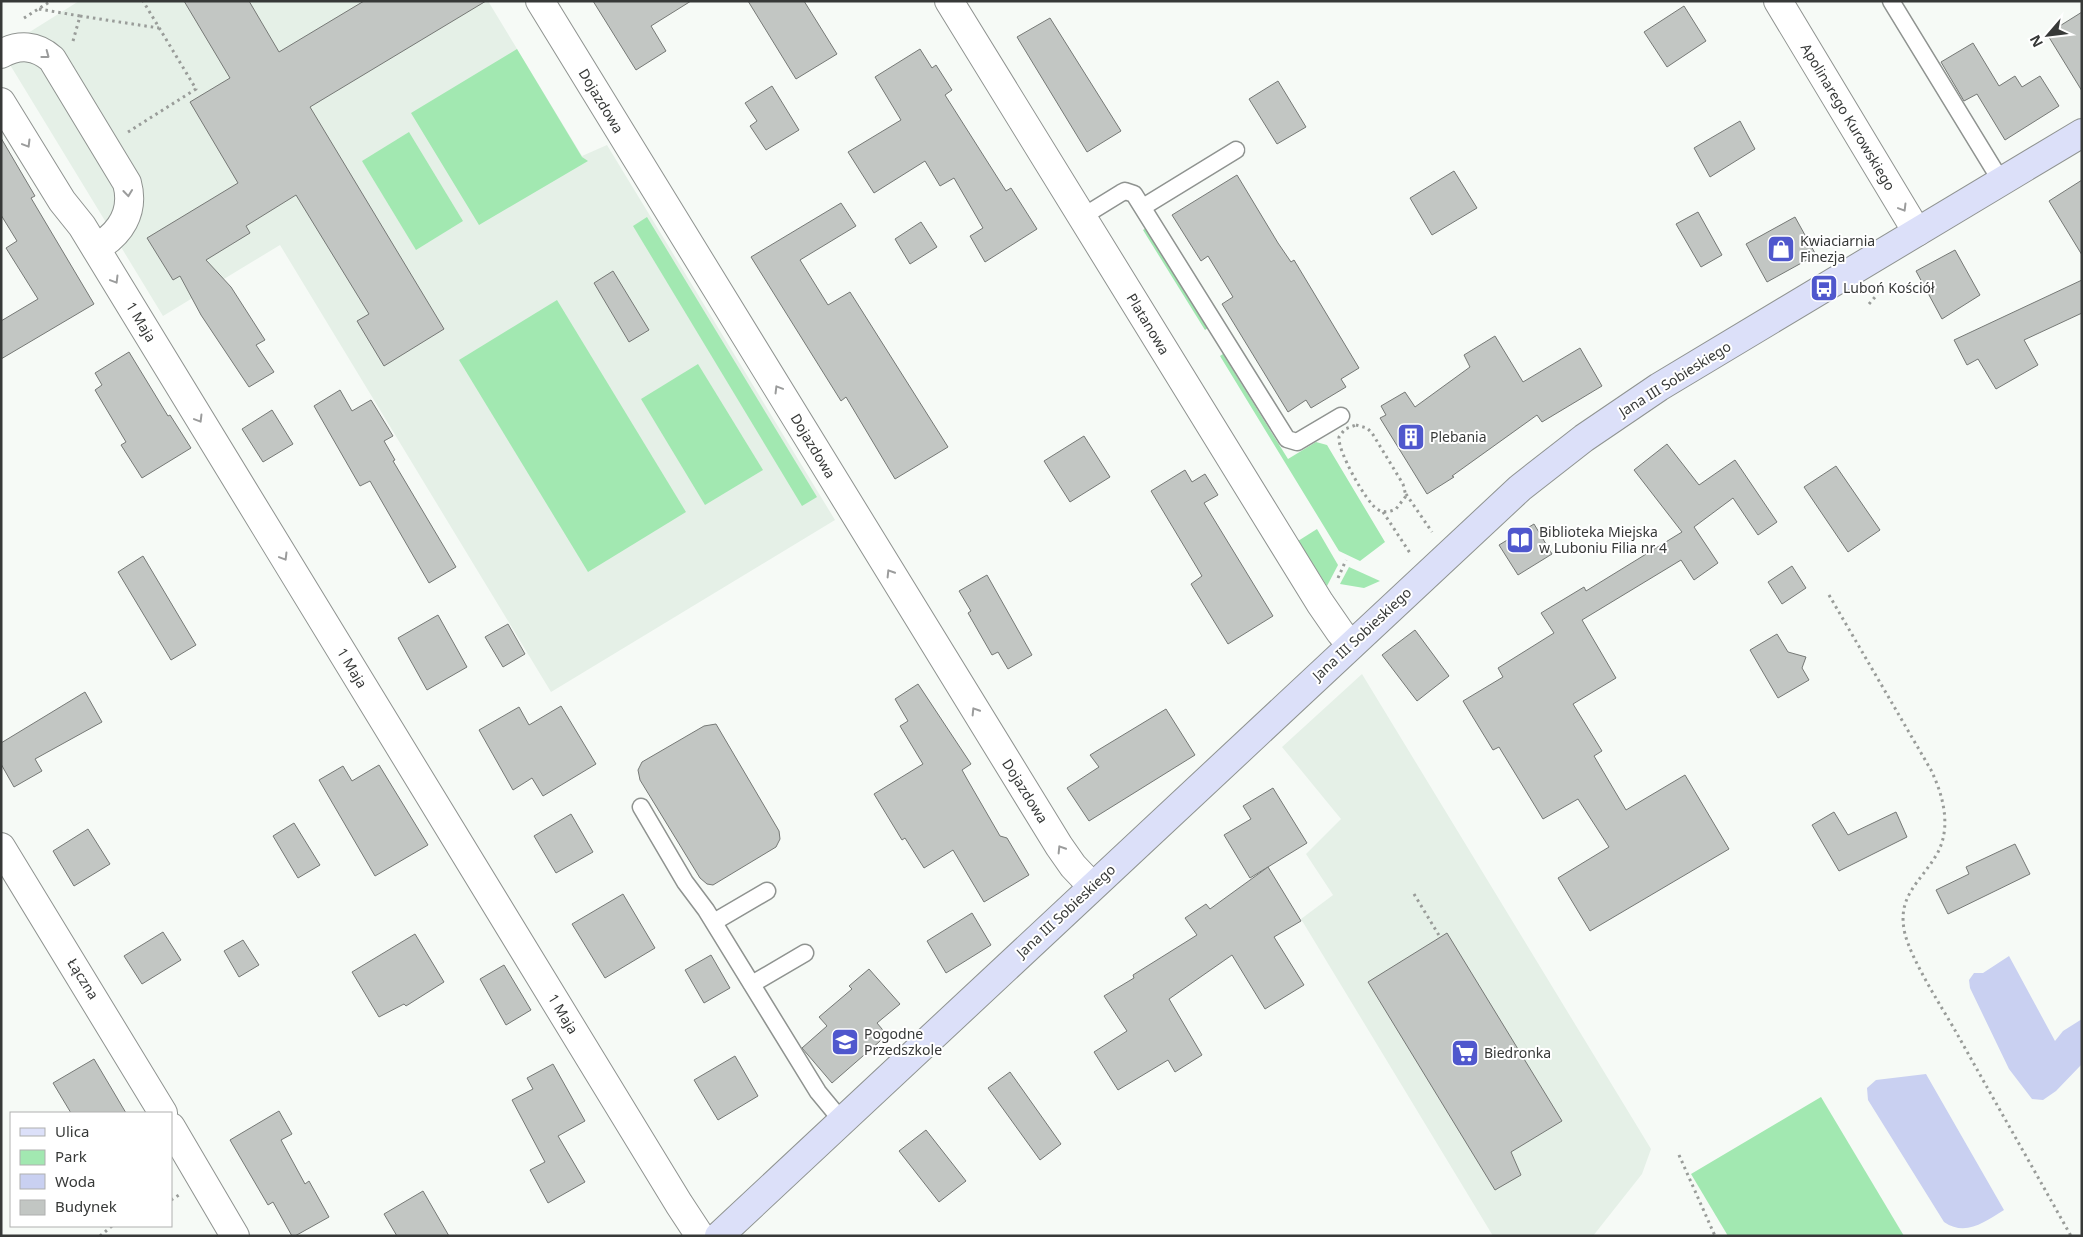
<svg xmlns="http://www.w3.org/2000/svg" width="2083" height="1237" viewBox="0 0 2083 1237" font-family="'Noto Sans',sans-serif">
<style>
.built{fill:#e5f0e7}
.green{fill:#a2e8b1}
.water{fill:#c9d0f1}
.building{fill:#c2c6c3;stroke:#767976}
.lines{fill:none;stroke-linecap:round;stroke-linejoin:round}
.lane-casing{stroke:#8f9390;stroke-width:19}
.street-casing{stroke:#8f9390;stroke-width:30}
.secondary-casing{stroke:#8f9390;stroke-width:30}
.path{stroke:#999c99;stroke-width:3;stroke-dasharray:2.5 4;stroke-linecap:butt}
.lane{stroke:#fff;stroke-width:16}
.street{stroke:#fff;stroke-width:28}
.secondary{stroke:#dce0f9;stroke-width:28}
.oneway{stroke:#9b9c9c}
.labels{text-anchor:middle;stroke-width:4;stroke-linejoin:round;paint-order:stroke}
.street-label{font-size:14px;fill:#373938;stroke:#fff}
.poi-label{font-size:14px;fill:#373938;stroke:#fff;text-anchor:start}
</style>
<rect width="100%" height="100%" fill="#f6faf6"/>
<g class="built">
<path d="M79,1h409l94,155 25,-11 228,375 -284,172 -271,-447 -117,71 -162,-266z"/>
<path d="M1362,674l289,475 -9,25 -49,62h-100l-192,-317 32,-24 -27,-41 35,-35 -59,-72z"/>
</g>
<g class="green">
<path d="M517,49l65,108 6,4 -109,64 -68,-112z"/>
<path d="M409,132l54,89 -47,29 -54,-89z"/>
<path d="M647,217l170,280 -15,9 -169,-280z"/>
<path d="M1146,228l62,100 -3,2 -62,-100z"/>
<path d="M557,300l129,212 -98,60 -129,-212z"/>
<path d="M1223,354l65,105 28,-17 11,3 58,97 -25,19 -21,-10 -119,-195z"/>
<path d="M698,364l65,106 -58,35 -64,-106z"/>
<path d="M1317,529l21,36 -11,21 -29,-45z"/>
<path d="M1349,567l31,14 -16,7 -24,-4z"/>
<path d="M1821,1097l83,139h-176l-37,-62z"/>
</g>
<g class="water">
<path d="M2009,956l46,85 8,-10 19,-12v45l-26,27 -13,9 -11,-1 -23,-30 -39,-81 -1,-8 5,-7h9z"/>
<path d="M1926,1074l78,136c-20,12 -38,27 -60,12l-76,-122 -1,-12 9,-8z"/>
</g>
<g class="building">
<path d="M184,1h65l30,51 85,-51h122l-176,106 134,222 -60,37 -27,-45 12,-7 -73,-119 -50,31 4,7 -44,27 25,27 34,53 -9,5 18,27 -25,15 -48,-72 -21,-39 -7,4 -26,-42 91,-55 -48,-81 40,-24z"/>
<path d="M593,1h98l-40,25 15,25 -30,19z"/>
<path d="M748,1h56l33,53 -41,25z"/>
<path d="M1684,6l22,35 -39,26 -23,-35z"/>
<path d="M2082,12v79l-35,-57z"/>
<path d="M1050,18l71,113 -34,21 -70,-115z"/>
<path d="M1973,43l26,43 16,-10 7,11 18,-11 19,30 -54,34 -28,-46 -13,7 -23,-39z"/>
<path d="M920,49l12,19 4,-3 16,25 -7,5 61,96 5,-3 26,41 -52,33 -15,-26 13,-8 -29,-50 -14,8 -15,-25 -51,32 -26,-41 53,-32 -26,-43z"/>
<path d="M1278,81l28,46 -29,17 -28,-45z"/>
<path d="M772,86l27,44 -33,20 -16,-24 7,-5 -12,-18z"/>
<path d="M1740,121l15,28 -45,28 -16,-29z"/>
<path d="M1,138l34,58 -4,2 63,106 -93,55v-38l37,-22 -32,-51 11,-7 -16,-26z"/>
<path d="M1454,171l23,37 -45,27 -22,-37z"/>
<path d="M1237,175l41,68 13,19 3,-2 65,108 -18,11 5,8 -35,21 -5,-8 -18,12 -66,-108 11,-7 -25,-41 -7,5 -29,-46z"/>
<path d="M2082,180v75l-33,-54z"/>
<path d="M841,203l15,23 -56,34 28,45 22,-13 98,155 -53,32 -49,-82 -5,4 -90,-144z"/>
<path d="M1698,212l24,43 -21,12 -25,-43z"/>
<path d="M1795,217l21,38 -49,27 -21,-38z"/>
<path d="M921,222l16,25 -27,17 -15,-25z"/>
<path d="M1955,250l25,45 -38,24 -26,-48z"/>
<path d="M613,271l36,59 -20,12 -35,-59z"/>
<path d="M2082,280v33l-58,27 14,25 -42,24 -18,-30 -11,6 -13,-25z"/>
<path d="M1495,336l28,46 57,-34 22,38 -60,36 -5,-7 -85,61 2,1 -27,17 -47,-76 6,-3 -5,-9 24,-14 10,15 55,-40 -6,-12z"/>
<path d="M129,352l39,64 2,-1 21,33 -49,30 -21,-33 5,-3 -31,-52 7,-5 -7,-12z"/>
<path d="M340,390l12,21 19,-11 22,36 -9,5 11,19 -2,1 63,106 -27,16 -59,-102 -10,5 -46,-80z"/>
<path d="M272,410l21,34 -30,18 -21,-33z"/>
<path d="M1084,436l26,41 -40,25 -26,-41z"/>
<path d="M1667,444l32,41 36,-25 42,62 -19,13 -25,-37 -39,29 24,36 -24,17 -13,-20 -99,60 34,58 -43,26 29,47 -8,5 32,54 59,-35 44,74 -139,82 -32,-53 51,-31 -31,-48 -35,20 -44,-72 -6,3 -30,-49 40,-24 -5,-9 56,-35 -13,-20 43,-26 2,4 96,-59 -48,-62z"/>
<path d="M1836,466l44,64 -32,22 -44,-65z"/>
<path d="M1185,470l7,12 13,-8 13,21 -14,8 69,113 -45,28 -37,-60 11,-8 -51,-85z"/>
<path d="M1534,524l18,30 -34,21 -19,-30z"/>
<path d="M143,556l53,89 -25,15 -53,-88z"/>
<path d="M1792,566l14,22 -24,16 -14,-22z"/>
<path d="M987,575l45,80 -24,14 -10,-17 -6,3 -24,-42 3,-2 -12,-20z"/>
<path d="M438,615l29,52 -40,23 -29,-52z"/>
<path d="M508,624l17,30 -22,13 -18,-30z"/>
<path d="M1415,630l34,46 -32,25 -35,-46z"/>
<path d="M1777,634l11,18 18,5 -4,11 7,12 -31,18 -28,-48z"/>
<path d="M918,684l53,80 -9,6 5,9 33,57 7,2 22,37 -45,27 -31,-52 -29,18 -19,-30 -3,2 -28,-46 49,-30 -23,-38 8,-5 -13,-22z"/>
<path d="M85,692l17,30 -67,37 7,12 -28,16 -13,-23v-21z"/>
<path d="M561,706l35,58 -53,32 -11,-18 -19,12 -34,-60 40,-23 10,18z"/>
<path d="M1166,709l29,46 -106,66 -22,-33 32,-21 -9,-12z"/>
<path d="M716,724l63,107 1,8 -4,8 -63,38 -6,-1 -7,-6 -60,-98 -2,-10 4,-8 62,-36z"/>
<path d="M379,765l49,80 -53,31 -56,-96 24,-14 9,15z"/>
<path d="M1273,788l34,55 -57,35 -26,-43 27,-16 -8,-13z"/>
<path d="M1834,812l14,23 48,-23 11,25 -68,34 -27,-46z"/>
<path d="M571,814l22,38 -37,21 -22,-37z"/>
<path d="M294,823l26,42 -22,13 -25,-42z"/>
<path d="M88,829l22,35 -36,22 -21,-35z"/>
<path d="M2015,844l15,30 -82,40 -12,-24 33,-16 -3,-7z"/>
<path d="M1268,867l33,54 -27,16 30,48 -39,24 -33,-54 -63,44 33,56 -27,17 -7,-12 -50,30 -24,-38 33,-21 -23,-35 30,-18 -1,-3 64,-40 -12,-17 21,-14 4,5z"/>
<path d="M623,894l32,54 -50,30 -33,-54z"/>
<path d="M972,913l19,32 -45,28 -19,-32z"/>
<path d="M163,932l18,28 -39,24 -18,-28z"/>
<path d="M1447,933l115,188 -51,31 10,23 -26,15 -127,-208z"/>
<path d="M415,934l29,48 -38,24 -2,-2 -25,13 -27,-45z"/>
<path d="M243,940l16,25 -20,12 -15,-26z"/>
<path d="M711,955l19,33 -26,15 -19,-33z"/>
<path d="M504,965l27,45 -25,15 -26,-46z"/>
<path d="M869,969l31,35 -23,19 10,12 -55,48 -30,-35 25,-22 -8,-9 33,-28 -3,-3z"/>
<path d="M735,1056l23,40 -40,24 -24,-40z"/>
<path d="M94,1059l32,54h-55l-18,-30z"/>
<path d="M553,1064l32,57 -27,15 27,46 -37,21 -18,-33 15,-8 -33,-62 21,-11 -6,-11z"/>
<path d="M1010,1072l51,72 -21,16 -52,-72z"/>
<path d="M279,1111l13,23 -11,6 24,44 4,-3 20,36 -34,19h-3l-19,-34 -5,3 -38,-65z"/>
<path d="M926,1130l40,51 -27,21 -40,-51z"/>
<path d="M423,1191l26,45h-52l-13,-22z"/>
</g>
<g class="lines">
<g class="lane-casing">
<g id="lane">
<path d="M1891,1l110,180"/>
<path d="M1143,207l93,-57"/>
<path d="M1082,217l39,-24 4,-2 9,3 153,245 10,3 44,-26"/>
<path d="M641,807l44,75 21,28 112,182 24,29"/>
<path d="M714,922l53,-31"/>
<path d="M752,984l53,-31"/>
</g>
</g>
<g class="street-casing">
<g id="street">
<path d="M540,1l519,845 14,20 19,20"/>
<path d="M949,1l371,602 20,29 11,13"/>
<path d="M1778,1l139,231"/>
<path d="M1,54c18,-10 35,-9 51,5l75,124c8,29 -7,51 -31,65"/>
<path d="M1,102l61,99 20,25 597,978 21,32"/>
<path d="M1,847l162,266"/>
<path d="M171,1127l64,109"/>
</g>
</g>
<g class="secondary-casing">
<path id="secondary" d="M719,1236l801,-748 64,-50 75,-51 423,-254"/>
</g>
<g class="path">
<path d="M39,9l41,7"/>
<path d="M24,18l27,-17"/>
<path d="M73,41l7,-25 79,12"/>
<path d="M128,132l68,-43 -53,-88"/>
<path d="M1869,304l13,-15"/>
<path d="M1356,425l11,3 5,5 31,51 3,12 -10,13c-6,3 -13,4 -19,0 -11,-7 -40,-59 -38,-72l6,-8z"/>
<path d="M1406,494l26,38"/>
<path d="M1383,512l27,41"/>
<path d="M1338,578l8,-18"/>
<path d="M1829,595l102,175c12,25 21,57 6,84 -17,29 -41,42 -32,80 7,27 36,72 51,98 38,68 77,136 115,204"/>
<path d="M1414,894l26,43"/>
<path d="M1679,1155l36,81"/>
<path d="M171,1200l8,-5"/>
<path d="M100,1236l12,-10"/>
</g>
<use href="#lane" class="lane"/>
<use href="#street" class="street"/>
<use href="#secondary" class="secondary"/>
</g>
<defs><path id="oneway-chevron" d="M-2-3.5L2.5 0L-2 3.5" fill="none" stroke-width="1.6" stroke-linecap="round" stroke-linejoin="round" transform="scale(1.25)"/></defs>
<g class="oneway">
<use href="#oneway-chevron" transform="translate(46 55) rotate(37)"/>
<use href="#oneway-chevron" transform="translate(27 144) rotate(59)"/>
<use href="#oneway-chevron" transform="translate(128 193) rotate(84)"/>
<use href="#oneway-chevron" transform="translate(1903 208) rotate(59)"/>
<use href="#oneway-chevron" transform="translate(115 280) rotate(59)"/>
<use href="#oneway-chevron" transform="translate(778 389) rotate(-121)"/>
<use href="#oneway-chevron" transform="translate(199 419) rotate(59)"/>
<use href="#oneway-chevron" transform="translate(284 557) rotate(59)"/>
<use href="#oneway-chevron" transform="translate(890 573) rotate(-122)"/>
<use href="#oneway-chevron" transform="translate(975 711) rotate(-122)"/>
<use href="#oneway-chevron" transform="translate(1061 849) rotate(-122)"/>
</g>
<defs>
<g id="shop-square" transform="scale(1.4375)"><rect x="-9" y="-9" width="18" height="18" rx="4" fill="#4f57cd" stroke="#fff"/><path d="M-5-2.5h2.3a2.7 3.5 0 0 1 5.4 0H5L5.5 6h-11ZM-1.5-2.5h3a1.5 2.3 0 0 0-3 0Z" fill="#fff"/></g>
<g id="bus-square" transform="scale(1.4375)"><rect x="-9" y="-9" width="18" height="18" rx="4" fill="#4f57cd" stroke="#fff"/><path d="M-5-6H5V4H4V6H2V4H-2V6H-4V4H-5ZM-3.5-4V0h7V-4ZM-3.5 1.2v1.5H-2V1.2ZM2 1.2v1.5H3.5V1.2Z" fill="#fff"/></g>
<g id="building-square" transform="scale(1.4375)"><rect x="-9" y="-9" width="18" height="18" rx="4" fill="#4f57cd" stroke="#fff"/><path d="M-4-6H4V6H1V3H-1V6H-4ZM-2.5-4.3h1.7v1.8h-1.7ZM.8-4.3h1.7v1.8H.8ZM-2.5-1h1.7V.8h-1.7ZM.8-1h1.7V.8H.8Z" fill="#fff"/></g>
<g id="library-square" transform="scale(1.4375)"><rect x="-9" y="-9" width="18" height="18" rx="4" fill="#4f57cd" stroke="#fff"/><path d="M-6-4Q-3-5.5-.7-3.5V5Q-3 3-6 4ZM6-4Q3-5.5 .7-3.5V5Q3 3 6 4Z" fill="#fff"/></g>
<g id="school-square" transform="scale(1.4375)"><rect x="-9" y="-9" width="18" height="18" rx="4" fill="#4f57cd" stroke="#fff"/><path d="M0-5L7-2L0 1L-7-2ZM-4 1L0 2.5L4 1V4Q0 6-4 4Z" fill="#fff"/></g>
<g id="supermarket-square" transform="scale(1.4375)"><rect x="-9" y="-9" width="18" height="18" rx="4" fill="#4f57cd" stroke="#fff"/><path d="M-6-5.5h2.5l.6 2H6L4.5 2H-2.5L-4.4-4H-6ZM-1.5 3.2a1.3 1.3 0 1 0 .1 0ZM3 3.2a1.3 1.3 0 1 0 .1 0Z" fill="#fff"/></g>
</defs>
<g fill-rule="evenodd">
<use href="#shop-square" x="1781" y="249"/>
<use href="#bus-square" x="1824" y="288"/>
<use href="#building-square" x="1411" y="437"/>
<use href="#library-square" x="1520" y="540"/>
<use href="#school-square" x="845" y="1042"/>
<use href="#supermarket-square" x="1465" y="1053"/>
</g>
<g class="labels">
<g class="street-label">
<text transform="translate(601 101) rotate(59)" y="5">Dojazdowa</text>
<text transform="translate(1848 117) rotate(59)" y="5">Apolinarego Kurowskiego</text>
<text transform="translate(141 322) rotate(59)" y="5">1 Maja</text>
<text transform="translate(1148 324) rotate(59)" y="5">Platanowa</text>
<text transform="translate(1675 379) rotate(-32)" y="5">Jana III Sobieskiego</text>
<text transform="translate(813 446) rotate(59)" y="5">Dojazdowa</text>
<text transform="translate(1362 634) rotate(-43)" y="5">Jana III Sobieskiego</text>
<text transform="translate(352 668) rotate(59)" y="5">1 Maja</text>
<text transform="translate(1025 791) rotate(58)" y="5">Dojazdowa</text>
<text transform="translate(1066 911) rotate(-43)" y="5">Jana III Sobieskiego</text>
<text transform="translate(83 979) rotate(58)" y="5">Łączna</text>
<text transform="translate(563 1014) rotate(59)" y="5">1 Maja</text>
</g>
<g class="poi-label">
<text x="1800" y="246">Kwiaciarnia<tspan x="1800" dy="16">Finezja</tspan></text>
<text x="1843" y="293">Luboń Kościół</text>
<text x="1430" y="442">Plebania</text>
<text x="1539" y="537">Biblioteka Miejska<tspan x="1539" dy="16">w Luboniu Filia nr 4</tspan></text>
<text x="864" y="1039">Pogodne<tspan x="864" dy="16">Przedszkole</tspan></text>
<text x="1484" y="1058">Biedronka</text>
</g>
</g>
<rect width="2083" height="1237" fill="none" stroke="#373938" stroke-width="5"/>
<rect x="10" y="1112" width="162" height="115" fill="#ffffff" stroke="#afb0af"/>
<rect x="20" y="1128" width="25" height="8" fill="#dce0f9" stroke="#afb0af"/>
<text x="55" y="1137" font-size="15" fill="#373938">Ulica</text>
<rect x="20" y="1150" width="25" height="15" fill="#a2e8b1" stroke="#afb0af"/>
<text x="55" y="1162" font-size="15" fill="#373938">Park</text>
<rect x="20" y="1174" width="25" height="15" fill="#c9d0f1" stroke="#afb0af"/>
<text x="55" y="1187" font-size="15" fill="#373938">Woda</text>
<rect x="20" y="1200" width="25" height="15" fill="#c2c6c3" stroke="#afb0af"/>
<text x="55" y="1212" font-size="15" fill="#373938">Budynek</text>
<g transform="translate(2048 35) rotate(242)" stroke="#ffffff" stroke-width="4" paint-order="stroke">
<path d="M0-4L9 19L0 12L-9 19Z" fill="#373938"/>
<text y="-8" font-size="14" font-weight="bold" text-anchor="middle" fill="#373938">N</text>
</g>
</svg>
